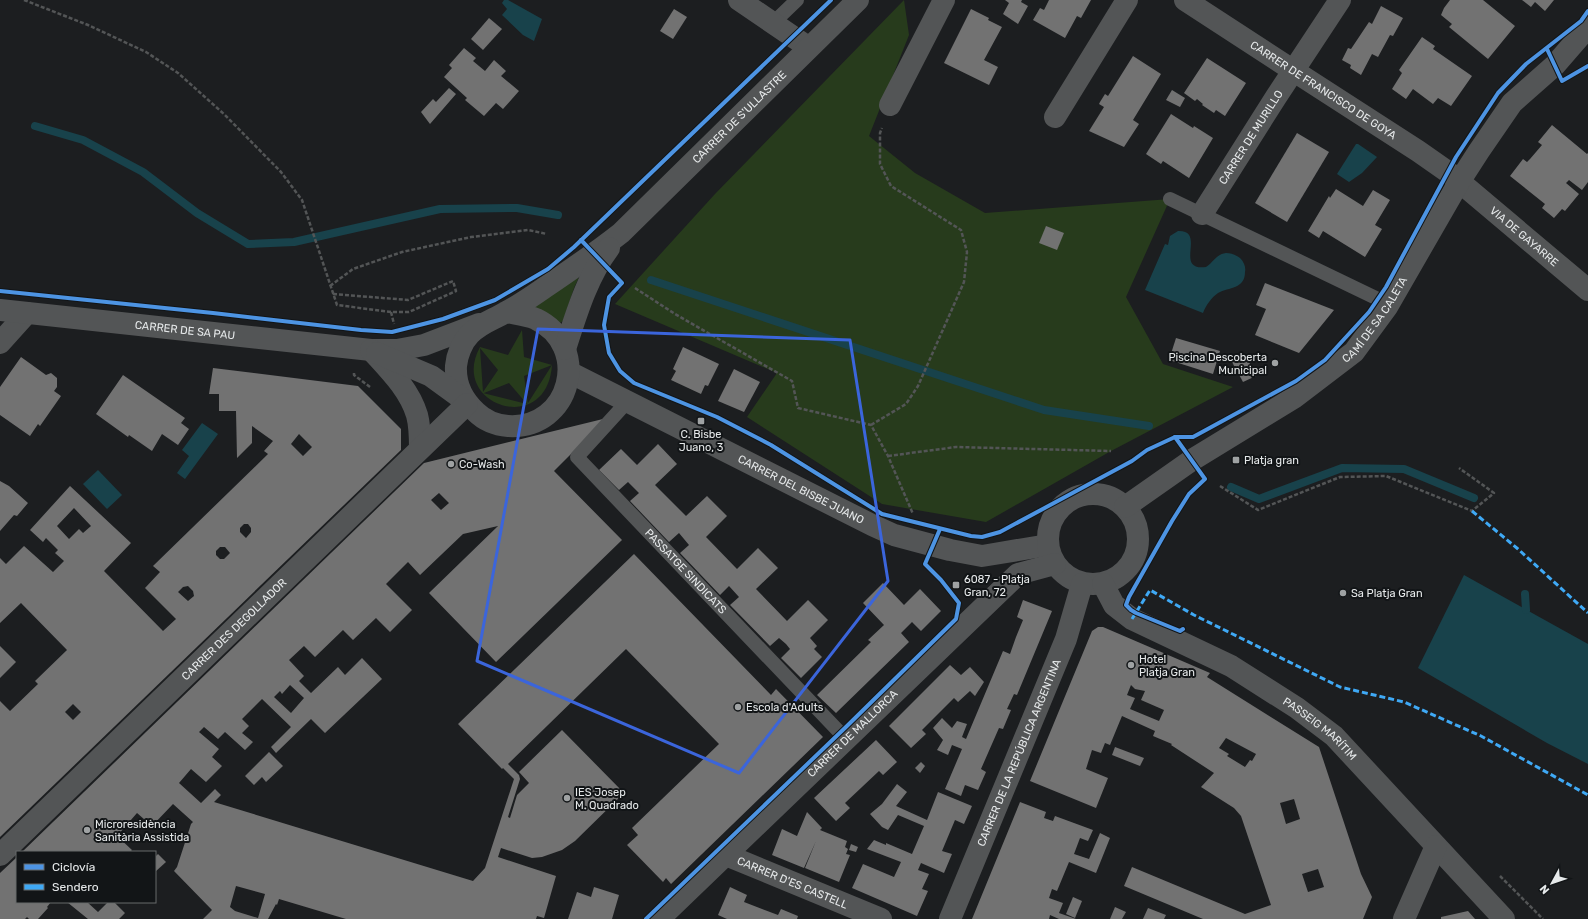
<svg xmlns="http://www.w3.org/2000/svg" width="1588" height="919" viewBox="0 0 1588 919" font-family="Rubik,sans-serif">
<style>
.green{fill:#273b1c;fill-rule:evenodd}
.water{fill:#18424b}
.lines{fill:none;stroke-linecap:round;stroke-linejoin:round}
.stream{stroke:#18424b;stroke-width:8}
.building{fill:#727272;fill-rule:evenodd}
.path{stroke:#535556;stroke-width:2.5;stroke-dasharray:4 2;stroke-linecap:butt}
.service{stroke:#535556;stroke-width:14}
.minor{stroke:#535556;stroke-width:22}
.tertiary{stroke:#535556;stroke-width:22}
.quiet{stroke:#3fa9f5;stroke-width:3;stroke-dasharray:6 3;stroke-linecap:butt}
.cycleway-casing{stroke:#121517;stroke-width:6}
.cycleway{stroke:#4d94e3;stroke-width:4}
.marked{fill:none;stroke:#3b65db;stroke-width:3;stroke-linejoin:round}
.poi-dot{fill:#9fa2a3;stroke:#121517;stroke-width:1.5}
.labels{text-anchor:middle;stroke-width:4;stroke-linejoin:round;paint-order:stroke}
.street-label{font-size:11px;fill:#e6e9ea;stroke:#121517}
.poi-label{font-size:11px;fill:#e6e9ea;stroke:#121517;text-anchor:start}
</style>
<rect width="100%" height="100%" fill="#1c1e20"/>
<g class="green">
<path d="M904,0l5,35 -40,101 46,37 70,40 185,-14 -44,98 37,67 70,23 -122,64 -125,71 -104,-18 -135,-87 30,-44 -162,-69 100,-110z"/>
<path d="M579,277l-5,11 -11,33 -5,3 -23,-15 1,-6z"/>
<path d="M522,330l2,27 28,8c-5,73 -104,40 -72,-18l28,8zM480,348l18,22 -15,22zM552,365l-24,38v1l-4,-28zM509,383l18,21 -44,-11h1z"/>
</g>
<g class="water">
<path d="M504,0h4l34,19 -8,22 -11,-6 -21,-20 5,-6 -5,-6z"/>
<path d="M1356,144h2l19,13 -15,16 -13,9 -12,-8z"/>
<path d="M1178,231c29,-1 -5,40 28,36 7,-4 10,-13 20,-14 5,0 10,2 14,5 4,4 6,9 5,14 0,17 -16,15 -27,21 -7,5 -12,12 -15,20l-58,-23 20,-46 3,1 2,-9z"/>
<path d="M202,423l16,11 -33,45 -8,-6 12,-17 -7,-6z"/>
<path d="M98,470l24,25 -15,14 -24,-25z"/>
<path d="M1464,575l124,69v120l-41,-21 -129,-75z"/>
</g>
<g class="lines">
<g class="stream">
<path d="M35,126l48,14 60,32 54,41 51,31 46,-2 146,-33 77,-1 41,7"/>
<path d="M651,280l393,130 105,16"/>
<path d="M1231,487l28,12 83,-31 62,1 70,29"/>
<path d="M1525,594l1,16"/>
</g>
</g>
<g class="building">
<path d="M1005,0h17l-1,2 7,4 -10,18 -15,-10 6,-11z"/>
<path d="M1049,0h42l-10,18 -4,-2 -12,22 -32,-18 7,-12 4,2z"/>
<path d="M1450,0h33l32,26 -27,33 -39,-32 3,-3 -11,-9 3,-7z"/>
<path d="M1522,0h32l-9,11 -10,-9 -4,5z"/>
<path d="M1381,6l22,12 -10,18 -3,-1 -12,22 -6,-3 -11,21 -11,-7 1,-3 -9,-5 6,-12 3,1 18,-27 3,2z"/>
<path d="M674,9l13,8 -14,22 -13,-8z"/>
<path d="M971,9l18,9 -1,2 14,7 -18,33 14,7 -9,18 -45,-22z"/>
<path d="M489,18l13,11 -19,21 -12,-11z"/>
<path d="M1422,37l13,9 -2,3 39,27 -21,30 -13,-8 -5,6 -20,-15 -7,10 -14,-10 10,-16 -3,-3z"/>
<path d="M464,48l12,10 -3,3 12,10 9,-11 12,11 -5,5 18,15 -16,18 -7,-6 -12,13 -19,-16 2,-2 -23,-21 8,-9 -3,-3z"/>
<path d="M1133,56l28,18 -28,46 6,4 -15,23 -35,-16 15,-24 -5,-3 1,-2 5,-8 3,2z"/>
<path d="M1207,58l39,25 -21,33 -9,-6 -2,3 -12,-8 1,-1 -6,-5 -2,2 -11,-8z"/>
<path d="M449,88l7,6 -26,30 -9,-12 12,-13 3,3z"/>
<path d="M1172,90l13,8 -5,9 -14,-7z"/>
<path d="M1171,114l22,14 1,-2 19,12 -24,40 -26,-17 -2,3 -15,-10z"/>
<path d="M1552,125l35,29 1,-1v29l-6,8 -13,-10 -3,3 13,11 -14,17 -3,-2 -8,9 -12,-10 3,-4 -35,-28 13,-17 4,3 3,-3 12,-14 -4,-3z"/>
<path d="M1297,133l32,19 -42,70 -32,-19z"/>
<path d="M1336,189l27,17 10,-16 17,10 -15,25 7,4 -17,28 -42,-26 -4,7 -11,-7 21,-35 1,2z"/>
<path d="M1046,226l18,7 -7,17 -18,-7z"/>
<path d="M1265,283l69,27 -35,43 -44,-18 11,-26 -10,-4z"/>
<path d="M1176,338l44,13 -7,23 -44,-14z"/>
<path d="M683,347l36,17 -11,22 -3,-1 -4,9 -30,-14 5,-9 -3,-2z"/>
<path d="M21,357l25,18 5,-2 6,5v9l-3,4 7,5 -21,30 -2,-2 -8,12 -30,-21v-28z"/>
<path d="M1240,358l9,4 7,14 -13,6 -11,-20z"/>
<path d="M213,368l145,18 43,43v21l-401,387v-136l10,10 28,-27 -3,-3 32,-31 -46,-47 -21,20v-65l6,6 18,-18 29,26 11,-11 -9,-8 3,-3 -12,-12 -3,4 -13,-12 40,-44 61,57 -27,28 59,60 13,-12 -31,-31 15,-16 -7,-6 115,-112 -4,-3 9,-10 -21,-15v17l-15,15 -1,-47h-17v-17h-10zM299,434l13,13 -9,9 -12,-12zM74,508l17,18 -8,7 -4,-4 -10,10 -12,-13zM244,524h4l3,4v4l-5,6 -6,-6v-4zM220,547h5l5,6 -6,6h-4l-4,-4v-4zM188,586l5,5 1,5 -6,5 -10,-9 5,-5zM73,704l8,8 -8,8 -8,-8z"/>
<path d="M734,369l26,13 -16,30 -26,-11z"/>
<path d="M123,375l62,43 -4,5 8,6 -11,16 -16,-11 -10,17 -23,-16 -1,2 -32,-23z"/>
<path d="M607,418l-53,53 68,69 -126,122 -67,-69 69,-67 -35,8 -43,41 -12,-13 -22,22 26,26 -22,22 -14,-14 -23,22 -10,-10 -28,27 -11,-11 -15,14 15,16 -5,5 12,12 27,-26 7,8 17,-17 20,21 -57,54 -14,-14 -35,34 -5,-6 20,-20 -29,-28 -20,20 7,7 -7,7 11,9 -8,8 -20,-18 -7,7 -14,-12 -5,5 20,17 -7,8 10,9 -16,16 -15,-13 -12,14 22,20 14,-14 6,6 -7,7 259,79 12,-13 29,-89 -11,-11 -1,1 -44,-45 176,-170 137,141 5,-6 47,48 -152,147 -5,-6 -3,4 -36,-37 11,-10 -6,-7 87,-84 -93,-95 -118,115 11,11 1,4 -12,38 2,1 7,-23 12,-12 -10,-11 43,-42 62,63 -49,48 -13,9 -20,7 -10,1 -31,-10 -3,9 58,19 -12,42 -7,-2 -1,3h-190l-67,-20 -2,6 -1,-1 -8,15h-65l9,-9 -38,-39 3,-4 14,-43 2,-2 -20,-18 -21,22 -15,-13 -20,23 15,14 -2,2h-108l402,-389zM439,493l10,10 -8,7 -10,-10zM290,685l14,13 -13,15 -17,-16 6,-6 2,3zM236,886l29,8 -7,24 -23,-7 -5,-4z"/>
<path d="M658,444l19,20 -22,21 31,31 21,-20 20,20 -21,21 31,32 21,-21 20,20 -22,21 31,32 21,-21 20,20 -18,18 7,8 -3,3 8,8 -21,21 -20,-20 9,-9 -4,-5 -7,-6 -9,8 -40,-41 9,-8 -10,-11 -9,9 -40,-42 9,-8 -10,-12 -10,9 -39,-41 9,-8 -11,-11 -9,8 -20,-20 22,-21 16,16z"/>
<path d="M0,481l9,5 19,17 -11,13 -3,-1 -14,16z"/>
<path d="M883,583l21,22 16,-16 21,22 -20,20 -9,-9 -11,11 8,9 -73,71 -19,-18 54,-53 -3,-2 16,-15 -21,-22z"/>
<path d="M1023,600l29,11 -35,84 -3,-1 -7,15 4,1 -8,19 -4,-1 -18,41 5,3 -8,18 -13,-5 -4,11 -16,-7 17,-40 -10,-4 -4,10 -11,-5 6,-10 -10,-12 9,-10 10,10 5,-7 10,3 -5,13 4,2 37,-88 7,3 6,-17 7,-17 -6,-3z"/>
<path d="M1098,627h5l107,46 -3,4 112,70 42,127 11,23 -9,22h-160l-79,-33 8,-19 113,47 26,-9 -30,-89 -7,-8 -33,-21 13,-14 -43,-28 1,-1 -19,-8 2,-5 -33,-15 -12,29 -5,-2 -4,10 -9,-3 -6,19 22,9 -12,30 -66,-27 62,-150zM1131,685l4,4 10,2 -4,9 23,10 -5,11 -29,-12 5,-11 -8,-3zM1226,738l30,16 -4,7 -2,-1 -5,7 -18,-11 2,-2 -10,-6zM1294,799l6,20 -14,5 -6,-21zM1318,869l6,18 -16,5 -6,-18z"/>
<path d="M0,646l16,16 -16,16z"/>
<path d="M950,665l11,10 9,-8 14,15 -9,14 -5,-5 -12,11 -4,-4 -32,32 4,4 -15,14 -22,-22z"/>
<path d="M876,740l21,22 -14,13 -4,-4 -34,32 5,5 -14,13 -22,-23z"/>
<path d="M1115,747l29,11 -4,8 -28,-11z"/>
<path d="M269,752l14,14 -17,16 -4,-5 -8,8 -9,-9z"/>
<path d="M921,762l4,4 -5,7 -5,-5z"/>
<path d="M897,784l10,8 -11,14 31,14 11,-28 34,14 -8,18 -9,-4 -13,31 10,3 -8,19 -23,-10 -3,7 11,4 -7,15 6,2 -11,25 -65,-28 11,-24 31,13 7,-15 -34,-13 7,-9 12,5v-2l26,11 12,-28 -26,-11 -10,15 -6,-3 -12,-13 12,-10z"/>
<path d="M1020,802l26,10 -2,6 9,3 2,-5 38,14 -5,11 -8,-3 -6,16 15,5 11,-26 10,5 -14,35 -27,-11 -12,29 -5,-2 -3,9 14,5 -4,10 17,6h-17l-9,-4 -1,4h-77z"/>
<path d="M807,812l15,16 -2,2 27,11 -2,6 3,2 -2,5 4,1 -11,27 -34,-14 11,-27 -12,27 -32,-13 10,-26 15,7z"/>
<path d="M851,844l7,3 -2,5 -7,-2z"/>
<path d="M158,854l8,8 -11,10v-15z"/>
<path d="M17,857v45h34l-4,5 1,1 -10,11h-9l-2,-2 -2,2h-25v-46z"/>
<path d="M594,887l25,8 -7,24h-44l9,-27 14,5z"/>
<path d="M730,887l17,8 -3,7 34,13 3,-6 17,7 -1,3h-70l-9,-4z"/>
<path d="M1073,897l9,4 -7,17 -9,-4z"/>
<path d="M67,902h20l11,10 10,-10h6l11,11 -6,6h-31z"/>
<path d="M1115,907l11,5 -4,7h-12z"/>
<path d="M1148,908l18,7 -2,4h-21z"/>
<path d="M1468,911l7,8h-34v-2z"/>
</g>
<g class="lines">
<g class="path">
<path d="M24,0l64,25 58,27 32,21 47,42 56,57 21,28 35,105 54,7"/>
<path d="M330,286l23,-17 49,-17 69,-15 57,-7 19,4"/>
<path d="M635,288l40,26 117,67 6,27 73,17 17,31 25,58"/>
<path d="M333,294l75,6 45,-19 3,10 -47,21h-18l3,12"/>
<path d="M354,373v2l16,12"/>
<path d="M871,425l35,-21 12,-18 46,-104 3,-30 -6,-22 -70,-44 -11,-22v-31l2,-5"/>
<path d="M888,456l68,-9 155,4"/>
<path d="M1220,486l38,24 82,-33 46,-1 86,35 22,-18 -35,-25"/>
<path d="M1500,876l43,43"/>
</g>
<g class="service">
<path d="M773,23l24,-23"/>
<path d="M1170,199l208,100 9,8"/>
<path id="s1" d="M627,402l-50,55 269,282"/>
</g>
<g class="minor">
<path d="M739,0l69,47"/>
<path id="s2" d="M1185,0l109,71 124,80 30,21 140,118"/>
<path d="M890,105l54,-105"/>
<path d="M1055,117l72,-117"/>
<path id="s3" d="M1202,214l74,-117 64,-97"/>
<path d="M0,343l27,-30"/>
<path id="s4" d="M569,372l303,153 22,10 56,15 32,6 66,-11"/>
<circle cx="1093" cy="539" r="45"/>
<path id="s5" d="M1125,507l67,-47 103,-63 59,-45 33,-45 72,-125 20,-31 33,-48 43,-38 33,-38"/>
<path id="s6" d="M1103,584l11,21 18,14 99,47 66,42 37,28 170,183"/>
<path id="s7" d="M726,855l155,64"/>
<path id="s8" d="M659,919l359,-345 37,-10"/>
<path id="s9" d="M950,919l116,-280 16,-55"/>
<path d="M1404,919l32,-73"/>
</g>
<g class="tertiary">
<path id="s10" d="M0,310l371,40h26l27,-5 55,-21"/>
<path id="s11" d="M506,312c10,2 21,3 30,7 56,27 35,111 -28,107 -12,-1 -24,-6 -32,-14 -13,-12 -21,-28 -20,-46 1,-11 6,-24 14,-32 12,-12 23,-14 36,-22 14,-7 28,-17 41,-26 25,-17 50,-34 74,-53l237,-233"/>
<path d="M565,349c11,-34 22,-72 44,-101"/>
<path d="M371,350c18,20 38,39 46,65 3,11 3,23 3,34"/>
<path d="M377,353l54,23 33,24"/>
<path id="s12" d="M0,855l467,-451"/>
</g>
<g class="quiet">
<path d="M1472,511l46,38 70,64"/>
<path d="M1132,619l18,-29 44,25 146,72 64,15 77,34 107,59"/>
</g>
<g class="cycleway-casing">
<g id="cycleway">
<path d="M1547,49l15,32 26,-15"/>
<path d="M581,240l41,43 -13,14 -5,28 5,28 11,18 14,12 83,34 54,28 111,69 89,22 11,1 18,-5 132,-71 15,-11 28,-13h18l103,-56 29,-21 44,-48 17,-25 70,-130 42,-64 28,-29 55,-43 7,-10"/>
<path d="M0,291l213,22 148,17 31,2 51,-13 52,-19 53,-31 26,-22 257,-247"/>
<path d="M1175,437l30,42 -16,15 -17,27 -43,76 -3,8 5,5 5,3 44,18 3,-2"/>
<path d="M646,919l201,-193 109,-107 3,-16 -18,-23 -16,-16 15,-35"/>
</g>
</g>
<use href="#cycleway" class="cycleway"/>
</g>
<path class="marked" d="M538,329l312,11 38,241 -149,192 -262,-112z"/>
<g class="poi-dot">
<circle cx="1275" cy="363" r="4"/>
<rect x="697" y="417" width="8" height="8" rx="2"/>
<rect x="1232" y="456" width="8" height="8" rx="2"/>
<circle cx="451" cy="464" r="4"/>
<rect x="952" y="581" width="8" height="8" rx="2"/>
<circle cx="1343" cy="593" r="4"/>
<circle cx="1131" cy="665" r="4"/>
<circle cx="738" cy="707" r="4"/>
<circle cx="567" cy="798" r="4"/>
<circle cx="87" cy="830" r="4"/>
</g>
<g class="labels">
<g class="street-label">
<text dy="4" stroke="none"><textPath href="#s2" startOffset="165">CARRER DE FRANCISCO DE GOYA</textPath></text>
<text dy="4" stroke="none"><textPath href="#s11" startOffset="658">CARRER DE S'ULLASTRE</textPath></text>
<text dy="4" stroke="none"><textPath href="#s3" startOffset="91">CARRER DE MURILLO</textPath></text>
<text dy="4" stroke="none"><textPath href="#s2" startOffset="414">VIA DE GAYARRE</textPath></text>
<text dy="4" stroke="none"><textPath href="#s5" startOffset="315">CAMÍ DE SA CALETA</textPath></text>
<text dy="4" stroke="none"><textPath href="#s10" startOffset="186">CARRER DE SA PAU</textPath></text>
<text dy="4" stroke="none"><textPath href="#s4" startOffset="260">CARRER DEL BISBE JUANO</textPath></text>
<text dy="4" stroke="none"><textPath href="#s1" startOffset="232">PASSATGE SINDICATS</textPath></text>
<text dy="4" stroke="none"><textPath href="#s12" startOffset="325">CARRER DES DEGOLLADOR</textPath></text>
<text dy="4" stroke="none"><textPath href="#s6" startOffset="265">PASSEIG MARÍTIM</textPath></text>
<text dy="4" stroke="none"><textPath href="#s8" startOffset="268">CARRER DE MALLORCA</textPath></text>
<text dy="4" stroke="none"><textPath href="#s9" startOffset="180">CARRER DE LA REPÚBLICA ARGENTINA</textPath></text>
<text dy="4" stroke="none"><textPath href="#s7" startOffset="72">CARRER D'ES CASTELL</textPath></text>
</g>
<g class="poi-label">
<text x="1267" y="361" text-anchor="end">Piscina Descoberta<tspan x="1267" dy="13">Municipal</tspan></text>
<text x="701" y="438" text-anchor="middle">C. Bisbe<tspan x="701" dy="13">Juano, 3</tspan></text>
<text x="1244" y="464">Platja gran</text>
<text x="459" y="468">Co-Wash</text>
<text x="964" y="583">6087 - Platja<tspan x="964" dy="13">Gran, 72</tspan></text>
<text x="1351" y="597">Sa Platja Gran</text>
<text x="1139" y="663">Hotel<tspan x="1139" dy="13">Platja Gran</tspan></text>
<text x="746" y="711">Escola d'Adults</text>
<text x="575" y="796">IES Josep<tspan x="575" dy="13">M. Quadrado</tspan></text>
<text x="95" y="828">Microresidència<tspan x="95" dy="13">Sanitària Assistida</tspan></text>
</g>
</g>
<rect x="16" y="851" width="140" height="52" fill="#121517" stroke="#676a6b"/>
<rect x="24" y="864" width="20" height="6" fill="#4d94e3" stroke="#676a6b"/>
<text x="52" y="871" font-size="12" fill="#e6e9ea">Ciclovía</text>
<rect x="24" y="884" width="20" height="6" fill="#3fa9f5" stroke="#676a6b"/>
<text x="52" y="891" font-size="12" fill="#e6e9ea">Sendero</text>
<g transform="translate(1552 883) rotate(230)" stroke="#121517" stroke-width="3" paint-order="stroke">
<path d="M0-3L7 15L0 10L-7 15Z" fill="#e6e9ea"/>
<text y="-6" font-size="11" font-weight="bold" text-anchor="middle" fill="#e6e9ea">N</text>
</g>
</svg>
